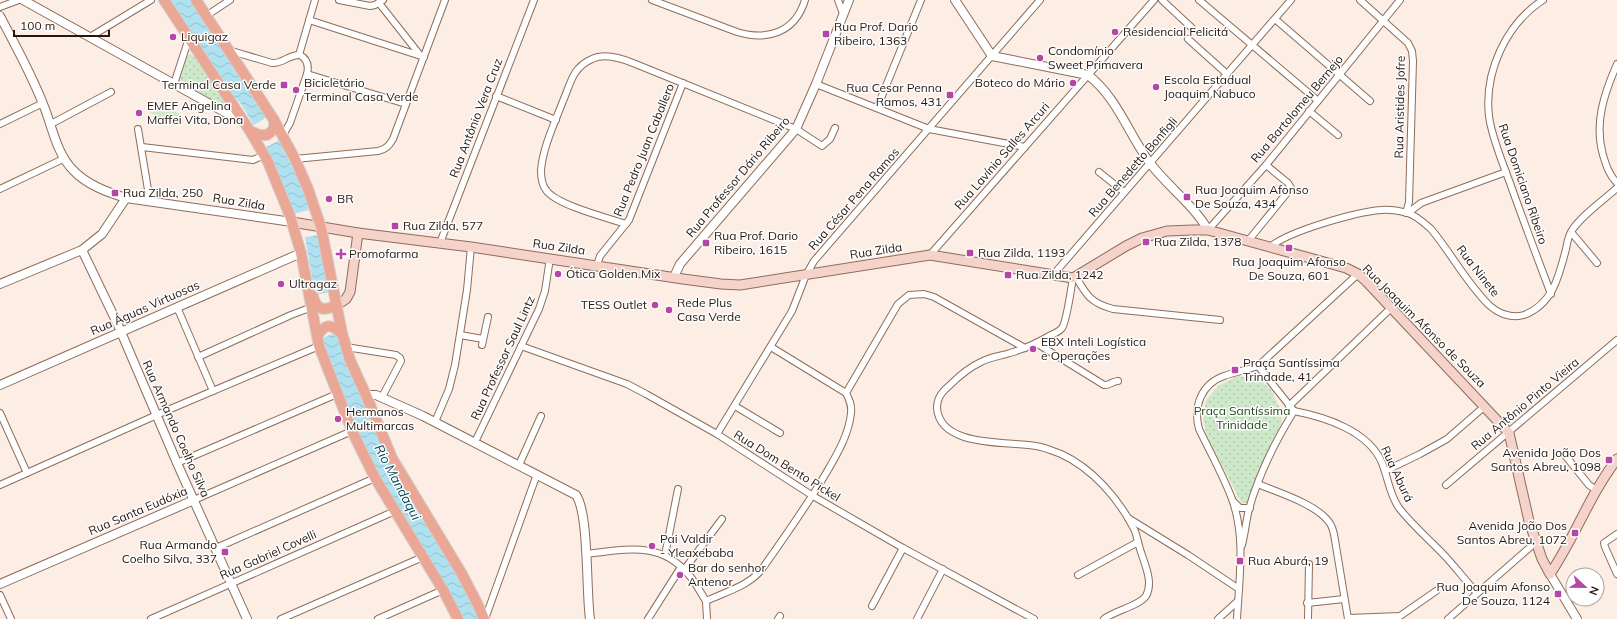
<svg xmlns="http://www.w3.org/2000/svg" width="1617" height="619" viewBox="0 0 1617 619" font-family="Mulish,sans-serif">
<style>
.park{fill:url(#park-dots)}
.garden{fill:#cee9c9}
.water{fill:url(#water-waves)}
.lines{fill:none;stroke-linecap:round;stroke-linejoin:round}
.minor-casing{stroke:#8d6d5b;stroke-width:8}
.tertiary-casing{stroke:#8d6d5b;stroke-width:10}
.secondary-casing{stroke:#8d6d5b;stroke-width:11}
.primary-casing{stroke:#d3d1cf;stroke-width:12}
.minor{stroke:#fff;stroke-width:6}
.tertiary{stroke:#fff;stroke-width:8}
.secondary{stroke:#f5d3ca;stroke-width:9}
.primary{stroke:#eba796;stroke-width:10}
.poi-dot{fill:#b447a6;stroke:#fefefe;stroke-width:1.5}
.labels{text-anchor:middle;stroke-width:3;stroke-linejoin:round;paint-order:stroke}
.poi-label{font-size:12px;fill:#251811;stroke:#fefefe;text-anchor:start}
.street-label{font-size:12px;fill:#251811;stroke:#fefefe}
.park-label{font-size:12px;fill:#22491b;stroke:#fefefe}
.water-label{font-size:13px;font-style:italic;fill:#024c5c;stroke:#fefefe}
</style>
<defs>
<pattern id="park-dots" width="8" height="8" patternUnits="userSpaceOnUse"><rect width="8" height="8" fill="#cee9c9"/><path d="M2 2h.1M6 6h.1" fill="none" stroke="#b1c7ac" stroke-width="1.8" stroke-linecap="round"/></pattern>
<pattern id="water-waves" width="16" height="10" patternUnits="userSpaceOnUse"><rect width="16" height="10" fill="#afe1f0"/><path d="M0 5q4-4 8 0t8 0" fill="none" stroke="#96c0cd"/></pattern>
</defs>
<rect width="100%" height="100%" fill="#fdeee5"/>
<g class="park">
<path d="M190,54l6,4 29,43 -2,4h-2l-42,-24 8,-25z"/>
<path d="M1239,376l21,4 12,11 8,18 2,12 -8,20 -15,29 -10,30 -3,3 -4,1 -35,-68 -4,-16 3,-20 13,-15z"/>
</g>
<path class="garden" d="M155,101l26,14 -6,11 -26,-14z"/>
<g class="water">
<path d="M169,0h21l77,117 -13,8 -13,-21 -10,-11z"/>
<path d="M280,140l26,57 3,13 -16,4 -27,-67z"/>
<path d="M318,235l11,57 -14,3 -10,-58z"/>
<path d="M336,333l12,32 79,156 55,98h-19l-83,-140 -29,-61 -30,-80z"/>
</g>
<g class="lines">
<g class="minor-casing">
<g id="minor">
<path d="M339,0l31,6 5,-1 8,-5"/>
<path d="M652,0l85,32c30,9 58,1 68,-32"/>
<path d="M838,0l4,11 2,4"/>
<path d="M1162,0l30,28"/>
<path d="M1199,0l118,100"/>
<path d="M1360,0l48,43 4,8 1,10 -4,141 -3,11"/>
<path d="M1543,0c-37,24 -59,72 -54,116 2,19 14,48 21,67 13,37 27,74 41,111"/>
<path d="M379,3l41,52"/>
<path d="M0,7l19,-7"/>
<path d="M206,16l24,-16"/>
<path d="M1275,19l95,82"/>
<path d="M309,20l115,37"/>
<path d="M90,37l61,-37"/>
<path d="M1188,39l39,35"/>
<path d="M228,50l44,13c10,1 18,-9 28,-8 7,4 9,11 7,19l-17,49 -7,12"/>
<path d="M299,55l16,-55"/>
<path d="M1617,64c-13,30 -23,59 -14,91 3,10 6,20 14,28"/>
<path d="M307,74l99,30"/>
<path d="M174,84l15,-46"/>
<path d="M816,84l113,45 96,18"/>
<path d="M496,96l60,24"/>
<path d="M877,108l44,-108"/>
<path d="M1309,111l29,24"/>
<path d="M0,124l43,-21"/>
<path d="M51,124l60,-32"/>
<path d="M138,129l12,73"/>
<path d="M142,147l111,13 11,-5"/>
<path d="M295,159l83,-8c8,-2 11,-5 15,-12l52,-139"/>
<path d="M1099,172l25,20"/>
<path d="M0,189l63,-30"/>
<path d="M1408,213l13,-10 85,-31"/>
<path d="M626,224c-18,-6 -70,-19 -80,-34 -4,-5 -5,-13 -5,-20 2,-23 14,-48 22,-69 4,-9 7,-20 12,-28 4,-6 10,-11 17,-14 12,-6 29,-1 41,4l163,66 26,17 8,-7 5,-11"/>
<path d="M1208,230l58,-65 134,-165"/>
<path d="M1571,232l26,31"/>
<path d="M1248,241l43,-53 -3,-5 -22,-18"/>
<path d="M440,243l94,-243"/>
<path d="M1270,247c19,-16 86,-35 111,-37 8,-1 19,1 27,3 9,3 16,10 23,16 20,24 35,53 57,75 9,9 23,15 36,11 29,-11 35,-39 42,-66 1,-5 2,-12 5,-17 7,-14 34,-33 46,-44"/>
<path d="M930,255l224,-255"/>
<path d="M597,265l3,-9 29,-36 54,-137"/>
<path d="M1053,275l238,-275"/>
<path d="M1076,277c11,19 15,26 37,32l107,11"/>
<path d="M1073,278c-2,10 -6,43 -11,50 -3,4 -9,6 -13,8 -12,7 -25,13 -39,17 -9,3 -20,4 -29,9 -11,5 -22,14 -31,23 -7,6 -13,12 -13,23 3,40 71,33 99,38 8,1 17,5 25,8 31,14 58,45 73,75 3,6 4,14 6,20 4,14 14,33 6,47 -7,10 -32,15 -42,23"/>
<path d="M177,307l36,84"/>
<path d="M460,335l23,4"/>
<path d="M1036,343l68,42c4,1 9,-4 14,-4"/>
<path d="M482,345l6,-28"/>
<path d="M521,346l106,38 19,10 71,40 96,62 90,52 131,71"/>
<path d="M346,347l50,8 4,3 1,3 -19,36"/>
<path d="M198,357l93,-42 21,-8"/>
<path d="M1258,366l100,-92"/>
<path d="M846,393l52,-89 11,-9 15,-1 10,3 91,51"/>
<path d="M735,406l45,27"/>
<path d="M1289,406l103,-99"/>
<path d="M1294,411c31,6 75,20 88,52 6,14 7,31 17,45 14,18 31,32 46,48 11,12 21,25 32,37"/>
<path d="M0,413l27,60"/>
<path d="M435,422l14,-33 6,-24 12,-75 4,-43"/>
<path d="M717,434l75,-123 14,-36 8,-14 226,-261"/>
<path d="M475,442l64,-133 6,-18 5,-33"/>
<path d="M1564,454l25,31 7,5"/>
<path d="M177,463l160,-69"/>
<path d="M519,465l22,-49"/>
<path d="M1385,471l35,-17 27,-15 38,-33"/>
<path d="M1258,484c21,9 58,20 71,38 4,5 5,11 6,18l13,79"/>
<path d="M0,485l168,-75 151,-64"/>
<path d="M1446,485l171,-145"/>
<path d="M194,500l158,-69"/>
<path d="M1233,501l7,7h10"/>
<path d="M1128,518l60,37 51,34"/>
<path d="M1617,534l-13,9 1,4 12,27"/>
<path d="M1242,545c3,-12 4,-24 7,-36 9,-32 27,-69 45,-98"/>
<path d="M216,548l159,-70"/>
<path d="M586,554c39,-4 74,-14 103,21 7,8 11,17 17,26"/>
<path d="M665,555l13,-66"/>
<path d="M684,570l38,-51"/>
<path d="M1078,575l60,-33"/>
<path d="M0,595l11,24"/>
<path d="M1307,603l37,-4"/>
<path d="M872,606l31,-58"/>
<path d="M1348,618l52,-2 36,-25"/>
<path d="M151,619l244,-108"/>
<path d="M281,619l142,-62"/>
<path d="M378,619l65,-29"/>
<path d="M485,619l52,-145"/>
<path d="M648,619l33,-52"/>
<path d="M707,619l-1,-18c19,-9 43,-15 56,-32 22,-31 44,-62 63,-94 11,-19 24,-40 26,-62 1,-8 -2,-14 -5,-20l-75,-46"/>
<path d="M778,619l2,-3"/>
<path d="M917,619l26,-50"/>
<path d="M1218,619l20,-18"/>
<path d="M1237,619c2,-39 9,-82 -5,-120 -9,-24 -22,-47 -33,-70 -6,-22 2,-45 25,-53 11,-4 23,-6 34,-10l36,45"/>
<path d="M1308,619l1,-55"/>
<path d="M1448,619l88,-77"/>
</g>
</g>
<g class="tertiary-casing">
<g id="tertiary">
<path d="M23,0l151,84 54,30 14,4"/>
<path d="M955,0l37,56 96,19c29,22 41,60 62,88 18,24 43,41 58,67"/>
<path d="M0,16c15,29 31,57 43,88 9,21 13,49 30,66 14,15 34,22 53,28l166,24"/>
<path d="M82,250l36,75 59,138 70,156"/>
<path d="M674,277l6,-13 116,-135 20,-45 33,-84"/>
<path d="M0,284l82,-34 20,-16 24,-36"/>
<path d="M0,385l301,-132"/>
<path d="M366,395h10l47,21 153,79c13,18 10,97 14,124"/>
<path d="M1550,574l27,45"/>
<path d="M0,584l194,-84"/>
</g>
</g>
<g class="secondary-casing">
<g id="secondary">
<path d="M292,222l66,11 113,14 212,32 38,5 19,1 190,-30 143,23 53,-32 16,-8 25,-7 26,-1h15l138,38 12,6 7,6 144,153 20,88 13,38 8,15c25,-37 39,-78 67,-115"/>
<path d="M337,305l9,-6 4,-7 8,-59"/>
</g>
</g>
<g class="primary-casing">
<g id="primary">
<path d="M164,0l86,131 18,31 22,54 11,37 18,93 33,85 23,47 68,112 15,29"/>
<path d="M196,0l78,120 21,39 13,30 13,38 21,106 8,27 16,35 26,63 70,116 16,31 6,14"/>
<path d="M250,131l10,4h7l7,-6v-9"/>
<path d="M313,296c4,15 11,15 24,9"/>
<path d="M317,336c9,-13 13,-12 25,-3"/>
</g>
</g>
<use href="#minor" class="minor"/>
<use href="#tertiary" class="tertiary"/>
<use href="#secondary" class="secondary"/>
<use href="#primary" class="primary"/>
</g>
<g class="poi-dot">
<circle cx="1115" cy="32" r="4"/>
<rect x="822" y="30" width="8" height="8" rx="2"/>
<circle cx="173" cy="37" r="4"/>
<circle cx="1040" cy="58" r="4"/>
<circle cx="1073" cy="83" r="4"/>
<rect x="280" y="81" width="8" height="8" rx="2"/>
<circle cx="1156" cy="87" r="4"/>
<circle cx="296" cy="90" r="4"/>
<rect x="946" y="91" width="8" height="8" rx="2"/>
<circle cx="139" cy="113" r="4"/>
<rect x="111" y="189" width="8" height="8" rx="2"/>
<rect x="1183" y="193" width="8" height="8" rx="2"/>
<circle cx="329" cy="199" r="4"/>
<rect x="391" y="222" width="8" height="8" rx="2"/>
<rect x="1142" y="238" width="8" height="8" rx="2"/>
<rect x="702" y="239" width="8" height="8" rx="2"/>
<rect x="1285" y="244" width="8" height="8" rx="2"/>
<rect x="966" y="249" width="8" height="8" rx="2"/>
<path d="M339 248h4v4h4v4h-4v4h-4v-4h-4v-4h4z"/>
<circle cx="558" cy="274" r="4"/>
<rect x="1004" y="271" width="8" height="8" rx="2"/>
<circle cx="281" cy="284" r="4"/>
<circle cx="655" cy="305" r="4"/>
<circle cx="669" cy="310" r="4"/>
<circle cx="1033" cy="349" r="4"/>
<rect x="1231" y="366" width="8" height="8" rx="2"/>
<circle cx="338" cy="419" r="4"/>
<rect x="1605" y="456" width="8" height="8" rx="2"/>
<rect x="1571" y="529" width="8" height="8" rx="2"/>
<circle cx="652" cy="546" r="4"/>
<rect x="221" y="548" width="8" height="8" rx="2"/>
<rect x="1236" y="557" width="8" height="8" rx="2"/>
<circle cx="680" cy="575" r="4"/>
<rect x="1554" y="590" width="8" height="8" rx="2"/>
</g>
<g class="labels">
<g class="poi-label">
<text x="834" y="31">Rua Prof. Dario<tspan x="834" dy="14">Ribeiro, 1363</tspan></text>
<text x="1123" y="36">Residencial Felicitá</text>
<text x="181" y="41">Liquigaz</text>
<text x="1048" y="55">Condomínio<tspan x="1048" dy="14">Sweet Primavera</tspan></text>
<text x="1164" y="84">Escola Estadual<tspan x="1164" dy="14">Joaquim Nabuco</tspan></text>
<text x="304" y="87">Bicicletário<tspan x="304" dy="14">Terminal Casa Verde</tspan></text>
<text x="1065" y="87" text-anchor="end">Boteco do Mário</text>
<text x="276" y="89" text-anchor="end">Terminal Casa Verde</text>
<text x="942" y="92" text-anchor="end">Rua Cesar Penna<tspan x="942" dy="14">Ramos, 431</tspan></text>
<text x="147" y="110">EMEF Angelina<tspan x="147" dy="14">Maffei Vita, Dona</tspan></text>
<text x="1195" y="194">Rua Joaquim Afonso<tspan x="1195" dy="14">De Souza, 434</tspan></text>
<text x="123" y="197">Rua Zilda, 250</text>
<text x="337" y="203">BR</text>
<text x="403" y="230">Rua Zilda, 577</text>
<text x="714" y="240">Rua Prof. Dario<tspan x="714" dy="14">Ribeiro, 1615</tspan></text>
<text x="1154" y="246">Rua Zilda, 1378</text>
<text x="978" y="257">Rua Zilda, 1193</text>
<text x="349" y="258">Promofarma</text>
<text x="1289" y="266" text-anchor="middle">Rua Joaquim Afonso<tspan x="1289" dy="14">De Souza, 601</tspan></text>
<text x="566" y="278">Ótica Golden Mix</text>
<text x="1016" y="279">Rua Zilda, 1242</text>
<text x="289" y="288">Ultragaz</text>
<text x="677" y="307">Rede Plus<tspan x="677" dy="14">Casa Verde</tspan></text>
<text x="647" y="309" text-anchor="end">TESS Outlet</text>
<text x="1041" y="346">EBX Inteli Logística<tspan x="1041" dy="14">e Operações</tspan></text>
<text x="1243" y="367">Praça Santíssima<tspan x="1243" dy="14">Trindade, 41</tspan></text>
<text x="346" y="416">Hermanos<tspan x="346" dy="14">Multimarcas</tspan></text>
<text x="1601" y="457" text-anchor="end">Avenida João Dos<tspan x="1601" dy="14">Santos Abreu, 1098</tspan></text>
<text x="1567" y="530" text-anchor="end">Avenida João Dos<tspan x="1567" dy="14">Santos Abreu, 1072</tspan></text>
<text x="660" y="543">Pai Valdir<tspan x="660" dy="14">- Yleaxebaba</tspan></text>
<text x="217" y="549" text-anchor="end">Rua Armando<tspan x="217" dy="14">Coelho Silva, 337</tspan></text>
<text x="1248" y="565">Rua Aburá, 19</text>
<text x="688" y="572">Bar do senhor<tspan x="688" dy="14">Antenor</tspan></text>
<text x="1550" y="591" text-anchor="end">Rua Joaquim Afonso<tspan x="1550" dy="14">De Souza, 1124</tspan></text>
</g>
<g class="street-label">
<text transform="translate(1400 107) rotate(-89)" y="4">Rua Aristides Jofre</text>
<text transform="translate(1297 109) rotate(-50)" y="4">Rua Bartolomeu Bernejo</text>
<text transform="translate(476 118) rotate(-69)" y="4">Rua Antônio Vera Cruz</text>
<text transform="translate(644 150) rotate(-68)" y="4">Rua Pedro Juan Caballero</text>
<text transform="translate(1002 156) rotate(-49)" y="4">Rua Lavínio Salles Arcuri</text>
<text transform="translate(1133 167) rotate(-49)" y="4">Rua Benedetto Bonfigli</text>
<text transform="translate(738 177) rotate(-50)" y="4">Rua Professor Dário Ribeiro</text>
<text transform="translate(1523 184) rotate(71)" y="4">Rua Domiciano Ribeiro</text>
<text transform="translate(854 199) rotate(-49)" y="4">Rua César Pena Ramos</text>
<text transform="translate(239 202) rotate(9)" y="4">Rua Zilda</text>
<text transform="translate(559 247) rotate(8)" y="4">Rua Zilda</text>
<text transform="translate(876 251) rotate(-9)" y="4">Rua Zilda</text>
<text transform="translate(1478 271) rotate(52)" y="4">Rua Ninete</text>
<text transform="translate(145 308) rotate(-24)" y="4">Rua Águas Virtuosas</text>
<text transform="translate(1424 326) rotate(45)" y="4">Rua Joaquim Afonso de Souza</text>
<text transform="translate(503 358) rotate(-65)" y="4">Rua Professor Saul Lintz</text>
<text transform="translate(1525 404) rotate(-40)" y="4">Rua Antônio Pinto Vieira</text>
<text transform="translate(176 429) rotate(66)" y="4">Rua Armando Coelho Silva</text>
<text transform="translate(787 466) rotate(32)" y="4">Rua Dom Bento Pickel</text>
<text transform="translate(1397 474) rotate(65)" y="4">Rua Aburá</text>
<text transform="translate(138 511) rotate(-23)" y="4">Rua Santa Eudóxia</text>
<text transform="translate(268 555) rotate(-24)" y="4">Rua Gabriel Covelli</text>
</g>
<g class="park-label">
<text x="1242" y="415">Praça Santíssima<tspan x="1242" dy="14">Trinidade</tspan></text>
</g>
<g class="water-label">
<text transform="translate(398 482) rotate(62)" y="5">Rio Mandaqui</text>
</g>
</g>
<g transform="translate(1585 587) rotate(112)"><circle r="19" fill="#fefefe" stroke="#a7a29f"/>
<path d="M0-3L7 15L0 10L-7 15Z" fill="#b447a6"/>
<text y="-6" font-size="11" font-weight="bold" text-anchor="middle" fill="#251811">N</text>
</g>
<path d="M14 30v6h95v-6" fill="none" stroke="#251811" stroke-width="2"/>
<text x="20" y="30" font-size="12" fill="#251811" stroke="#fefefe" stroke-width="3" paint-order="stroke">100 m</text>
</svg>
